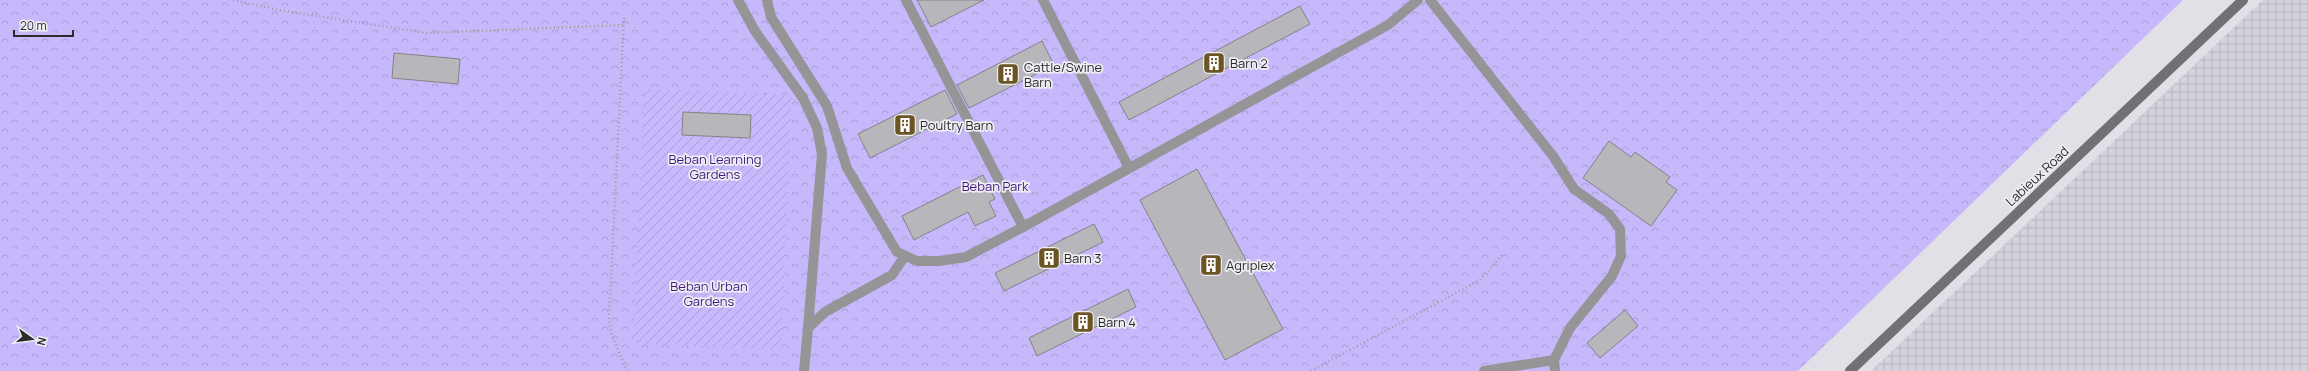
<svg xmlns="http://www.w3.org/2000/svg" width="2308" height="371" viewBox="0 0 2308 371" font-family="Manrope,sans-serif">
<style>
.industrial{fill:url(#industrial-grid)}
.forest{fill:url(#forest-crowns)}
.garden{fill:url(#garden-furrows)}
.building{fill:#b7b6bb;stroke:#838287}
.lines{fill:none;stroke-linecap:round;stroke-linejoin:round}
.path{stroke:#9d9ca1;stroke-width:2.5;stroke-dasharray:1 3;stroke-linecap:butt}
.lane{stroke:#959597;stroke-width:10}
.secondary{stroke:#717073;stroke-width:10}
.labels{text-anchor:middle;stroke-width:3.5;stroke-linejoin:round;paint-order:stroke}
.poi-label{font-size:13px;fill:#2b2a2c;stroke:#efeef3;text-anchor:start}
.park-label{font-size:13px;fill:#411880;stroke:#efeef3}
.street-label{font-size:13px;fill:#2b2a2c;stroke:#efeef3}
</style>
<defs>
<pattern id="industrial-grid" width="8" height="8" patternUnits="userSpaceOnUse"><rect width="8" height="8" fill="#d4d2dd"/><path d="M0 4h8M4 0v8" fill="none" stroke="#b6b4be"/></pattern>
<pattern id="forest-crowns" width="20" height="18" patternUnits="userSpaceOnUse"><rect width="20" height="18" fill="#c7b8fb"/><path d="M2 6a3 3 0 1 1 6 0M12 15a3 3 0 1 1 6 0" fill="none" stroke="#ab9ed7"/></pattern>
<pattern id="garden-furrows" width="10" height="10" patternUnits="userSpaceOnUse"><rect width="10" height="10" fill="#c7b8fb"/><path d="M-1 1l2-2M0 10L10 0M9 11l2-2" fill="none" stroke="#ab9ed7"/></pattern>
</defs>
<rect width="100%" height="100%" fill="#e1e0e6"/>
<path class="industrial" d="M2263,0h45v371h-437z"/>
<path class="forest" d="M0,0h2183l-385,371h-1798z"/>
<path class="garden" d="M644,89l148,6 -11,255 -148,-7z"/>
<g class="building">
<path d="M917,0h67l-53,27z"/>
<path d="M1300,6l10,18 -181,96 -10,-18z"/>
<path d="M1042,41l12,24 -85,43 -12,-23z"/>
<path d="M394,53l66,6 -2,25 -66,-6z"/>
<path d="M945,90l12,24 -87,44 -12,-24z"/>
<path d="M683,112l68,3 -1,23 -68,-3z"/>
<path d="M1609,141l22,16 4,-5 35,25 -4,5 11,8 -26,36 -68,-48z"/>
<path d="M1197,169l86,160 -58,31 -85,-160z"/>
<path d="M983,175l12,24 -6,3 7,14 -21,10 -7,-14 -54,28 -12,-24z"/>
<path d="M1094,224l9,18 -99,49 -9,-18z"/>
<path d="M1128,289l8,18 -99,49 -8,-18z"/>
<path d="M1625,310l13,16 -38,32 -13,-15z"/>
</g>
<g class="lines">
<g class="path">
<path d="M233,0l46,10 148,23 196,-8"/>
<path d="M624,18l-15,301 2,14 16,38"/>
<path d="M1311,371l169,-91 24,-27"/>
</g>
<g class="lane">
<path d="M738,0l17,31 48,67 14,30 5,26 -14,174"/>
<path d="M767,0l4,17 56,89 20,62 50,84 20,9h22l27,-4 57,-30 365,-202 30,-25"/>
<path d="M906,0l117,227"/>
<path d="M1043,0l86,168"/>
<path d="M1430,0l123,156 21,33 35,25 11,15 1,27 -9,20 -42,52 -16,32 1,11"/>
<path d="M804,371l4,-43 17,-16 67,-37 13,-19"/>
<path d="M1484,371l70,-11"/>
</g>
<path class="secondary" d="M1850,371l393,-371"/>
</g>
<defs>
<g id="building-square" transform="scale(1.15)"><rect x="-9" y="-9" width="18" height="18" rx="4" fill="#6c5525" stroke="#efeef3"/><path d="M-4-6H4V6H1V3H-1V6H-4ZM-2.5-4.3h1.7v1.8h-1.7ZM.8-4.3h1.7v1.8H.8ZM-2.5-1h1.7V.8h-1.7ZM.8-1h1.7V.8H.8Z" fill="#fff"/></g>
</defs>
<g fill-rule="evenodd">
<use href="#building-square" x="1214" y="63"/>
<use href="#building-square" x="1008" y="74"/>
<use href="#building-square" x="905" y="125"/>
<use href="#building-square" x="1049" y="258"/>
<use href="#building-square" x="1211" y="265"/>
<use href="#building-square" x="1083" y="322"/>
</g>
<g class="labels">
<g class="poi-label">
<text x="1230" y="68">Barn 2</text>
<text x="1024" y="72">Cattle/Swine<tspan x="1024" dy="15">Barn</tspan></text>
<text x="920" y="130">Poultry Barn</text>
<text x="1064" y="263">Barn 3</text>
<text x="1226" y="270">Agriplex</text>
<text x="1098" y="327">Barn 4</text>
</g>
<g class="park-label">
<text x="715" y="164">Beban Learning<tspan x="715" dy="15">Gardens</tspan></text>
<text x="995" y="191">Beban Park</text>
<text x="709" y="291">Beban Urban<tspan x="709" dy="15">Gardens</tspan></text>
</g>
<g class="street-label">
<text transform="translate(2037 176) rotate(-43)" y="5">Labieux Road</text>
</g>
</g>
<g transform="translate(32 339) rotate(104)" stroke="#efeef3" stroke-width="3" paint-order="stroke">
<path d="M0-3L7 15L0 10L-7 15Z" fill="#2b2a2c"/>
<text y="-6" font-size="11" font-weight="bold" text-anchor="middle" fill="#2b2a2c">N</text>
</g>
<path d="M14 30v6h59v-6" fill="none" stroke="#2b2a2c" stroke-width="2"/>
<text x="20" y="30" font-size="12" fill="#2b2a2c" stroke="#efeef3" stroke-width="3" paint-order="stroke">20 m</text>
</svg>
